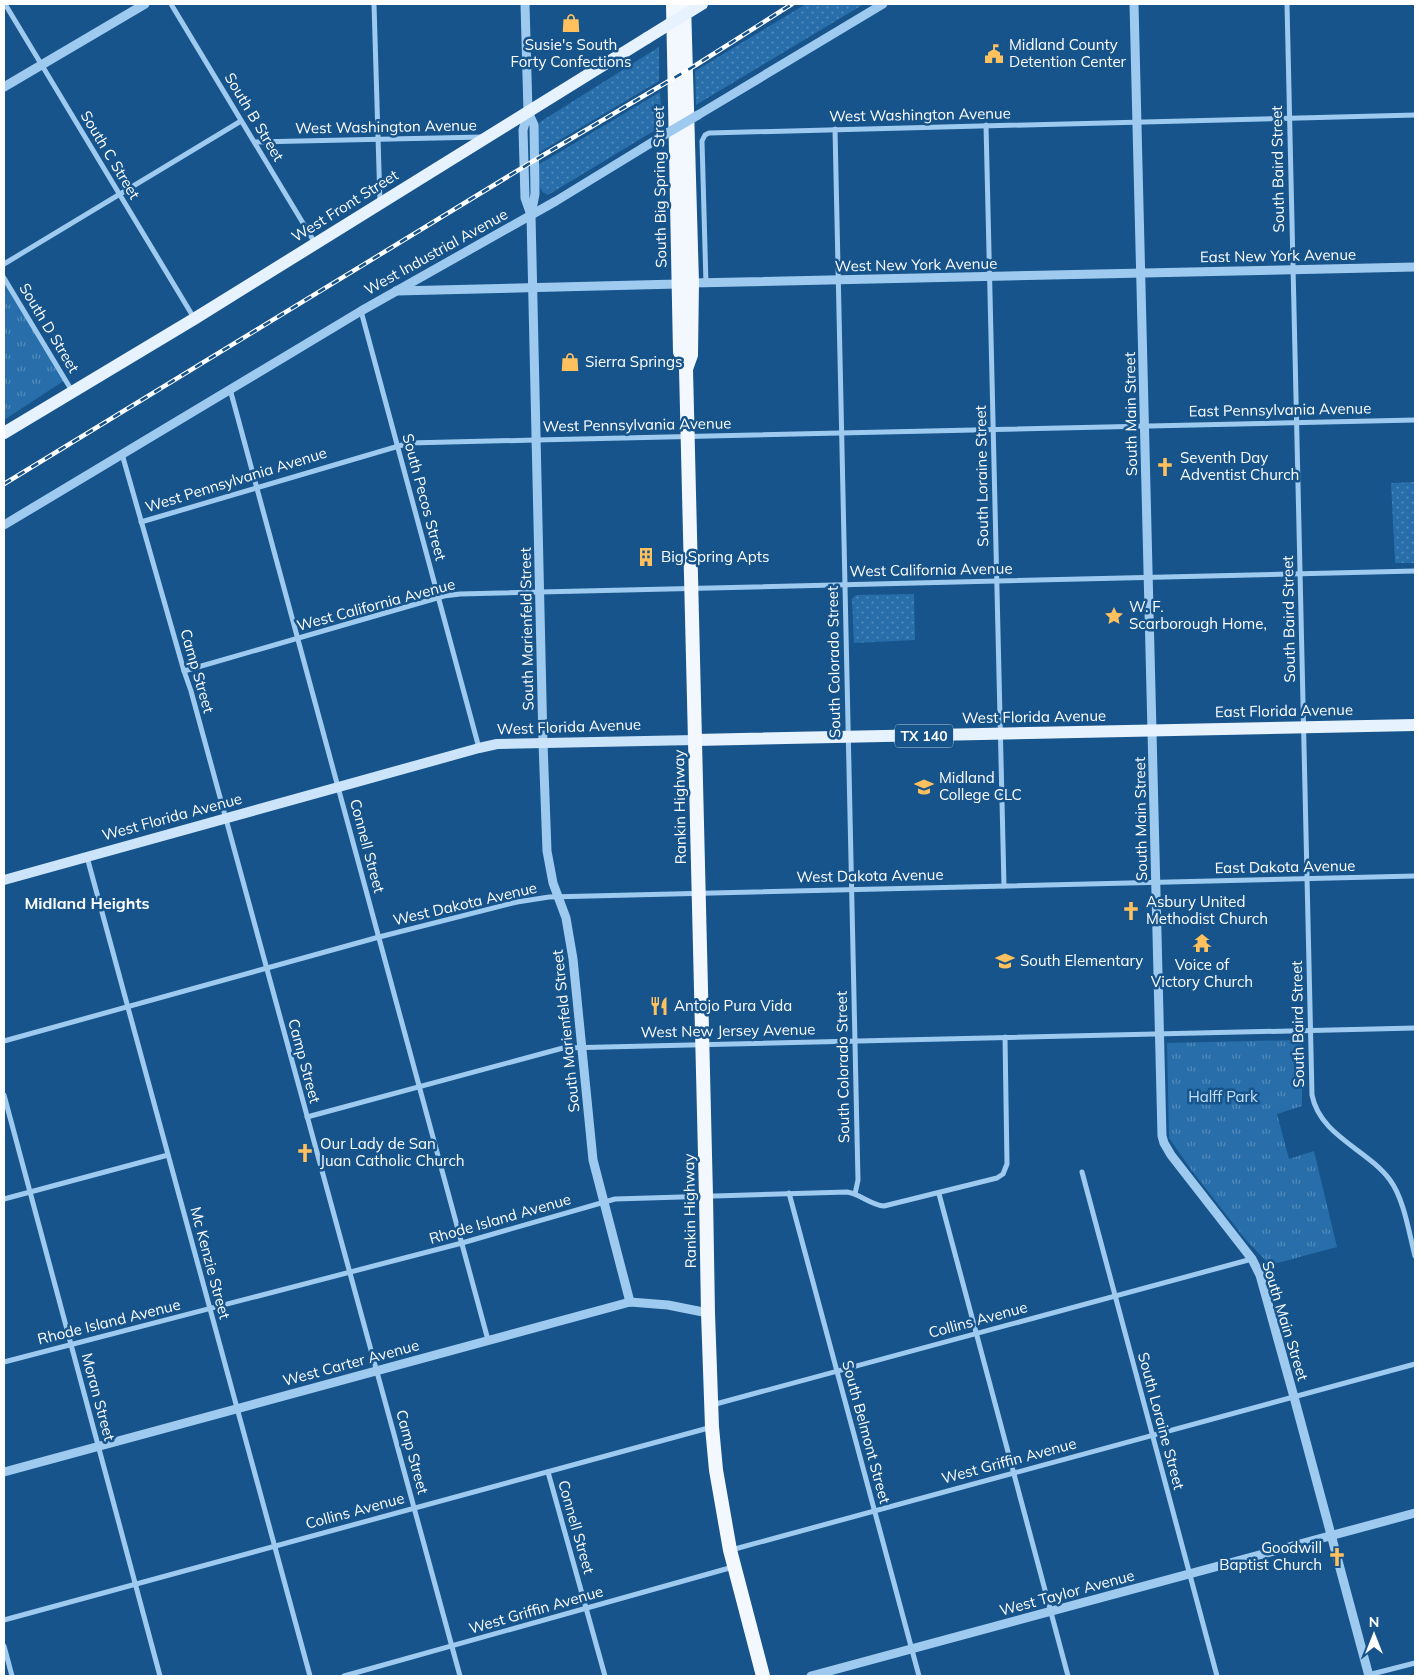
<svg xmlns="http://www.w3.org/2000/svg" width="1419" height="1680" viewBox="0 0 1419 1680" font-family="Mulish,sans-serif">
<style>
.grass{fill:url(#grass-dots)}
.park{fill:url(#park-tufts)}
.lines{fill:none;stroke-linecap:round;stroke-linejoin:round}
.minor{stroke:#9fcaef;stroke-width:5}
.tertiary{stroke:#9fcaef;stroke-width:9}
.secondary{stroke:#cce4fa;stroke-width:10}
.primary{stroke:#e7f2ff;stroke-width:12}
.trunk{stroke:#f3f8ff;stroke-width:14}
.rail-casing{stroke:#fff;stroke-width:4.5}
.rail{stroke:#16548b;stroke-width:2.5;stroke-dasharray:8;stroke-linecap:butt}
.tertiary-bridge{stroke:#9fcaef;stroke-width:9}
.primary-bridge{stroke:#e7f2ff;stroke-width:12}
.labels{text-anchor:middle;stroke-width:5;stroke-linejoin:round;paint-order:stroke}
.shield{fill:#16548b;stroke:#b9ccdc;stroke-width:1}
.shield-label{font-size:14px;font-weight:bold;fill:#fff}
.poi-label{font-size:15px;fill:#fff;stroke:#16548b;text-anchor:start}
.street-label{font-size:15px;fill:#fff;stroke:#16548b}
.park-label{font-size:15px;fill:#c5e2fb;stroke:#16548b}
.neighbourhood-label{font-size:16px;font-weight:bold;fill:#fff;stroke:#16548b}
</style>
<defs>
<pattern id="grass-dots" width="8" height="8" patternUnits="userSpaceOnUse" patternTransform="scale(1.25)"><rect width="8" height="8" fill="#286eaa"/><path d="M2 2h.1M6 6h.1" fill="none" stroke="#538bbb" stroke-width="1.8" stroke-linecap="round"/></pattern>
<pattern id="park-tufts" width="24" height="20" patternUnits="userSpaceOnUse" patternTransform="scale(1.25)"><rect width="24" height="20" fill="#286eaa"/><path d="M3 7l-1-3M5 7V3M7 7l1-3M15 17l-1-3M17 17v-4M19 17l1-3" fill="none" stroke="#538bbb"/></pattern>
</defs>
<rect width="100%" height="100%" fill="#16548b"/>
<g class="grass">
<path d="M806,4h58l-168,101 -1,-34z"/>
<path d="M659,47v34l-121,72v-27l2,-4z"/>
<path d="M660,92l2,34 -114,69c-12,-4 -9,-19 -10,-30z"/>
<path d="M1415,482v81h-20l-4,-80z"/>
<path d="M914,594l1,46 -61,3 -2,-44 4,-4z"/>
</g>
<g class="park">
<path d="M4,278l61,102 -61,40z"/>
<path d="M1299,1040l3,4v62l-25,8 12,45 25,-8 23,96 -67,18 -24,-25 -54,-69 -23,-33 -2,-95z"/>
</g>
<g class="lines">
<g class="minor">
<path d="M5,4l189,314"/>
<path d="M171,4l144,239"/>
<path d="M374,4l6,199"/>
<path d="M1287,4l25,1091c8,41 55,54 78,85 14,19 19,53 25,76"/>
<path d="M986,125l18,761"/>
<path d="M835,129l23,1051 -3,14"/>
<path d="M255,142l227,-5"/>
<path d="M4,264l237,-143"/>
<path d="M4,278l68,113"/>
<path d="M706,284l-4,-143 3,-6 4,-2 706,-18"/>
<path d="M361,311l118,437"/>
<path d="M230,389l258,951"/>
<path d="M122,454l62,217 7,20 269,985"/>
<path d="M141,522l268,-79 127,-3 879,-20"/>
<path d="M184,671l260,-75 16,-2 955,-23"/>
<path d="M87,857l223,819"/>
<path d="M4,1041l375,-104 138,-35 32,-5 866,-21"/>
<path d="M4,1095l156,581"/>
<path d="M307,1117l256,-69 852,-20"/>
<path d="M1082,1172l135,504"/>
<path d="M789,1193l130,483"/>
<path d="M939,1194l129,482"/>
<path d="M4,1199l164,-44"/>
<path d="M4,1362l458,-119 153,-44 232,-7c13,2 24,13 37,14l113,-28 6,-4 4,-10 -2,-127"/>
<path d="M712,1405l540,-146"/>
<path d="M548,1472l57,204"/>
<path d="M731,1550l684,-186"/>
<path d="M4,1620l708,-193"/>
<path d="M4,1646l8,30"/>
<path d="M1368,1675l47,-12"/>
<path d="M344,1676l389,-109"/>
</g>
<g class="tertiary">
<path d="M525,4l3,108 -5,18 2,68 6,17"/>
<path d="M1134,4l28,1132 2,7 7,12 81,104 8,16 34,122 75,279"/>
<path d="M4,87l141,-83"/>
<path d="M528,112l6,13 1,69 -4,21 12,528 4,108 6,32 13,35 7,41 20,201 37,142"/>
<path d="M698,115l185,-111"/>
<path d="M692,283l723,-16"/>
<path d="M396,291l282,-7"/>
<path d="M4,525l357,-214 195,-110 108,-66"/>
<path d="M4,1472l626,-170 38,3 40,8"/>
<path d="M811,1676l604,-163"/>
</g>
<path class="secondary" d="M4,880l475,-132 18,-4 198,-4"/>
<g class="primary">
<path d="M4,433l190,-114 453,-281"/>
<path d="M695,740l720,-15"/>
</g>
<g class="trunk">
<path d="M673,4l7,348 6,17 20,827 2,117 4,114 4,43 14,80 33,126"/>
<path d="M684,4l8,279 -1,72 -5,14"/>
</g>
<g class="rail-casing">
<path id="rail" d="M4,484l531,-324 161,-95 96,-61"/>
</g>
<use href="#rail" class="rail"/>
<path class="tertiary-bridge" d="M664,135l34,-20"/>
<path class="primary-bridge" d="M647,38l55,-34"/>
</g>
<defs>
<g id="shop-bare" transform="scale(1.5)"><path d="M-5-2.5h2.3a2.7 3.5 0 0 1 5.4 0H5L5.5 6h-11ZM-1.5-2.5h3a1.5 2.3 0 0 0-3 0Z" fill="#ffc15d" stroke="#16548b" stroke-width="2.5" paint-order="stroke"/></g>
<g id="civic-bare" transform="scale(1.5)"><path d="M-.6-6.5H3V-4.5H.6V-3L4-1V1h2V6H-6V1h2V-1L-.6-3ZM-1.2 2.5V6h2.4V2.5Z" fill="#ffc15d" stroke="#16548b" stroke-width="2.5" paint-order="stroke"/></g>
<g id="church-bare" transform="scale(1.5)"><path d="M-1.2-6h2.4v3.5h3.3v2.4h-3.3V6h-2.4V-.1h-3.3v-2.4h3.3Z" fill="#ffc15d" stroke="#16548b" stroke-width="2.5" paint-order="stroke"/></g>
<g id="building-bare" transform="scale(1.5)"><path d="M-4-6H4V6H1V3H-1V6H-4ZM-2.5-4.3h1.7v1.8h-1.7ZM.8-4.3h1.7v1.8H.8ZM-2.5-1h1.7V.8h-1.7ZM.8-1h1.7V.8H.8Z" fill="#ffc15d" stroke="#16548b" stroke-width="2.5" paint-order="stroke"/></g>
<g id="sight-bare" transform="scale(1.5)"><path d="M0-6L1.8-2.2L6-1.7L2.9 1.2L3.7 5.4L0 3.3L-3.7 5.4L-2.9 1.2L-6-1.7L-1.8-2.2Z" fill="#ffc15d" stroke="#16548b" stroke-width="2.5" paint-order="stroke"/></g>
<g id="university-bare" transform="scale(1.5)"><path d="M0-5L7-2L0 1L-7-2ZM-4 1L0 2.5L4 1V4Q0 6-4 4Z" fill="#ffc15d" stroke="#16548b" stroke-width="2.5" paint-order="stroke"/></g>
<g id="temple-bare" transform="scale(1.5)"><path d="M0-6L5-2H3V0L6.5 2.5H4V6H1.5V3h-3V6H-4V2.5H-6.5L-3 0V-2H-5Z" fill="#ffc15d" stroke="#16548b" stroke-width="2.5" paint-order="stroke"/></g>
<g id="school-bare" transform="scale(1.5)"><path d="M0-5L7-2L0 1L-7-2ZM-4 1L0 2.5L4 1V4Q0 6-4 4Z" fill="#ffc15d" stroke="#16548b" stroke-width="2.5" paint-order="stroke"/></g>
<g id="restaurant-bare" transform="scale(1.5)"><path d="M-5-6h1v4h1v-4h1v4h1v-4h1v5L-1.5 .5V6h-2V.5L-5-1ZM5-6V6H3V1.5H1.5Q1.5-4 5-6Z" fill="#ffc15d" stroke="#16548b" stroke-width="2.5" paint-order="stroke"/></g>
</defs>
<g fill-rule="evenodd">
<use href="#shop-bare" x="571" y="23"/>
<use href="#civic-bare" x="994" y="54"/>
<use href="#shop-bare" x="570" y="362"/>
<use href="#church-bare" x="1165" y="467"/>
<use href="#building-bare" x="646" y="557"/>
<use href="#sight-bare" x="1114" y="616"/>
<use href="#university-bare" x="924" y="787"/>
<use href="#church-bare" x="1131" y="911"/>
<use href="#temple-bare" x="1202" y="943"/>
<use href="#school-bare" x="1005" y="961"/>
<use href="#restaurant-bare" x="659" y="1006"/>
<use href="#church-bare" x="305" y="1153"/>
<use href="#church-bare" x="1337" y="1557"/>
</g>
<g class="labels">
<rect class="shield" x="895" y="724.5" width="58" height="23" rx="4"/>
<g class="shield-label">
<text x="924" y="741">TX 140</text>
</g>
<g class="poi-label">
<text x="571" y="50" text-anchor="middle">Susie's South<tspan x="571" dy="17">Forty Confections</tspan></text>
<text x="1009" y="50">Midland County<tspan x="1009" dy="17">Detention Center</tspan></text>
<text x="585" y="367">Sierra Springs</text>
<text x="1180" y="463">Seventh Day<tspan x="1180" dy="17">Adventist Church</tspan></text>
<text x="661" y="562">Big Spring Apts</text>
<text x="1129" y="612">W. F.<tspan x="1129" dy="17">Scarborough Home,</tspan></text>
<text x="939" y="783">Midland<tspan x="939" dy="17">College CLC</tspan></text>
<text x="1146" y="907">Asbury United<tspan x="1146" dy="17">Methodist Church</tspan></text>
<text x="1020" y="966">South Elementary</text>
<text x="1202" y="970" text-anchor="middle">Voice of<tspan x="1202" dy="17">Victory Church</tspan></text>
<text x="674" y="1011">Antojo Pura Vida</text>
<text x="320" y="1149">Our Lady de San<tspan x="320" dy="17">Juan Catholic Church</tspan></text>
<text x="1322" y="1553" text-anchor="end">Goodwill<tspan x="1322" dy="17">Baptist Church</tspan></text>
</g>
<g class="street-label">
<text transform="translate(920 115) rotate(-1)" y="5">West Washington Avenue</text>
<text transform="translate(254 117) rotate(59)" y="5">South B Street</text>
<text transform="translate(386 127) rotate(-1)" y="5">West Washington Avenue</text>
<text transform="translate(110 155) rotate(59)" y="5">South C Street</text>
<text transform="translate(1278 169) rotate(-91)" y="5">South Baird Street</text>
<text transform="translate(660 187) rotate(-91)" y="5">South Big Spring Street</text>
<text transform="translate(345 206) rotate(-32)" y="5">West Front Street</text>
<text transform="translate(436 252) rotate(-29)" y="5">West Industrial Avenue</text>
<text transform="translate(1278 256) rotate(-1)" y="5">East New York Avenue</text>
<text transform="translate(916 265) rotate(-1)" y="5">West New York Avenue</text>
<text transform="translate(49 328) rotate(59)" y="5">South D Street</text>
<text transform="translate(1280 410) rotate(-1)" y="5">East Pennsylvania Avenue</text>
<text transform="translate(1131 414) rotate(-91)" y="5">South Main Street</text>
<text transform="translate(637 425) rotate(-1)" y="5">West Pennsylvania Avenue</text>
<text transform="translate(982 476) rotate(-91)" y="5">South Loraine Street</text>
<text transform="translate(236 480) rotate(-17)" y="5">West Pennsylvania Avenue</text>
<text transform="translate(424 497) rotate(75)" y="5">South Pecos Street</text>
<text transform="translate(931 570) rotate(-1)" y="5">West California Avenue</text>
<text transform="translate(376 605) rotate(-15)" y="5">West California Avenue</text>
<text transform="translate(1289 619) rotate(-91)" y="5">South Baird Street</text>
<text transform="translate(527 629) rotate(-91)" y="5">South Marienfeld Street</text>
<text transform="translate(834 662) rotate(-91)" y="5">South Colorado Street</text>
<text transform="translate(197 671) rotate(74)" y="5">Camp Street</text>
<text transform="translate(1284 711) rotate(-1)" y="5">East Florida Avenue</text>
<text transform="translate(1034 717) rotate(-1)" y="5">West Florida Avenue</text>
<text transform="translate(569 727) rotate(-2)" y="5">West Florida Avenue</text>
<text transform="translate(680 807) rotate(-91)" y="5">Rankin Highway</text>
<text transform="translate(172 817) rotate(-15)" y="5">West Florida Avenue</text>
<text transform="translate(1141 819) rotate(-91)" y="5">South Main Street</text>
<text transform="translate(367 846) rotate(75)" y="5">Connell Street</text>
<text transform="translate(1285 867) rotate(-1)" y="5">East Dakota Avenue</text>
<text transform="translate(870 876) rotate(-1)" y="5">West Dakota Avenue</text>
<text transform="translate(465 904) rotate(-13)" y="5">West Dakota Avenue</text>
<text transform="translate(1298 1024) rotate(-91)" y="5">South Baird Street</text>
<text transform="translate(566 1031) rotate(-96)" y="5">South Marienfeld Street</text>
<text transform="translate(728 1031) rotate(-1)" y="5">West New Jersey Avenue</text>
<text transform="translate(304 1061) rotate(75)" y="5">Camp Street</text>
<text transform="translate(843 1067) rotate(-91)" y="5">South Colorado Street</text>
<text transform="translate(690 1211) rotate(-91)" y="5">Rankin Highway</text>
<text transform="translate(500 1219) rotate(-16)" y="5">Rhode Island Avenue</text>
<text transform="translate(210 1263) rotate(75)" y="5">Mc Kenzie Street</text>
<text transform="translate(978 1320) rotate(-15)" y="5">Collins Avenue</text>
<text transform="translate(1285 1321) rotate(73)" y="5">South Main Street</text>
<text transform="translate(109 1322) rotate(-14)" y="5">Rhode Island Avenue</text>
<text transform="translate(351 1363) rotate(-15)" y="5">West Carter Avenue</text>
<text transform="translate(98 1397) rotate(75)" y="5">Moran Street</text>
<text transform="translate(1161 1421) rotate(75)" y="5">South Loraine Street</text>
<text transform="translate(866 1432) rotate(75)" y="5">South Belmont Street</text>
<text transform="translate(412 1452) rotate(75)" y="5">Camp Street</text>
<text transform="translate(1009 1461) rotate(-15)" y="5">West Griffin Avenue</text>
<text transform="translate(355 1511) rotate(-15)" y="5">Collins Avenue</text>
<text transform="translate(576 1527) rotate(74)" y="5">Connell Street</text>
<text transform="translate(1067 1593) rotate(-15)" y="5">West Taylor Avenue</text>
<text transform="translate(536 1610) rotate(-16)" y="5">West Griffin Avenue</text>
</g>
<g class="park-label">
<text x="1223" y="1102">Halff Park</text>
</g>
<g class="neighbourhood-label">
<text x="87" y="909">Midland Heights</text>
</g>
</g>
<rect width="1419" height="1680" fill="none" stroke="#ffffff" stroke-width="10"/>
<g transform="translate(1374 1635)" stroke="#16548b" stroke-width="4" paint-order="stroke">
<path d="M0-4L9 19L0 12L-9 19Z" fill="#ffffff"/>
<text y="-8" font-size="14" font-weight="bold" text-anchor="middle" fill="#ffffff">N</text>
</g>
</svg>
